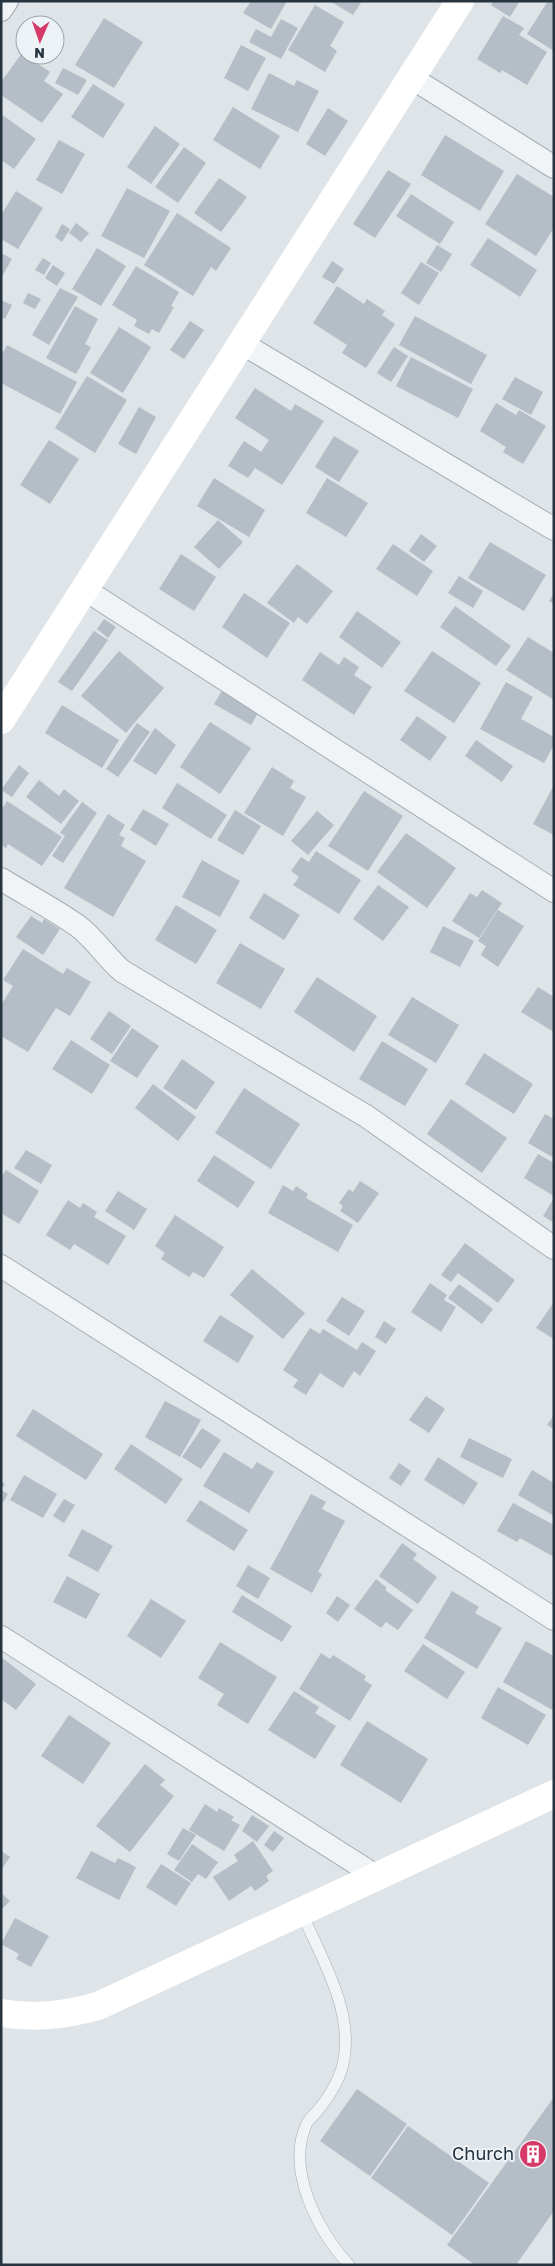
<svg xmlns="http://www.w3.org/2000/svg" width="555" height="2266" viewBox="0 0 555 2266" font-family="'Golos Text',sans-serif">
<style>
.building{fill:#b5bec6}
.lines{fill:none;stroke-linecap:round;stroke-linejoin:round}
.lane-casing{stroke:#a3acb2;stroke-width:12}
.street-casing{stroke:#a3acb2;stroke-width:24}
.lane{stroke:#f1f4f6;stroke-width:11}
.street{stroke:#f1f4f6;stroke-width:22}
.secondary{stroke:#fff;stroke-width:28}
.labels{text-anchor:middle;stroke-width:4;stroke-linejoin:round;paint-order:stroke}
.poi-label{font-size:18px;fill:#263440;stroke:#edf2f6;text-anchor:end}
</style>
<rect width="100%" height="100%" fill="#dee4e8"/>
<g class="building">
<path d="M251,1h36l-16,28 -28,-16z"/>
<path d="M330,1h32l-9,14z"/>
<path d="M493,1h27l-10,16 -19,-12z"/>
<path d="M548,1h6v50l-27,-17z"/>
<path d="M315,5l29,17 -14,24 7,5 -12,21 -37,-22z"/>
<path d="M503,16l21,12 -5,7 28,17 -20,33 -25,-15 -2,3 -23,-14z"/>
<path d="M104,18l39,24 -29,46 -39,-23z"/>
<path d="M281,19l17,9 -17,31 -32,-17 7,-13 15,8z"/>
<path d="M241,45l25,13 -18,33 -24,-13z"/>
<path d="M22,53l28,19 -6,9 19,13 -21,29 -41,-28v-13z"/>
<path d="M63,68l24,12 -9,15 -23,-12z"/>
<path d="M269,73l25,13 3,-6 22,11 -21,41 -47,-23z"/>
<path d="M93,84l32,20 -22,34 -32,-21z"/>
<path d="M233,107l47,29 -20,33 -47,-29z"/>
<path d="M328,108l20,13 -23,35 -19,-12z"/>
<path d="M1,114l35,25 -22,30 -13,-9z"/>
<path d="M155,126l25,18 -29,40 -24,-17z"/>
<path d="M445,135l59,36 -24,40 -59,-36z"/>
<path d="M59,140l26,14 -23,40 -26,-14z"/>
<path d="M184,147l22,16 -28,40 -23,-16z"/>
<path d="M388,170l23,14 -36,54 -22,-14z"/>
<path d="M517,174l37,23v31l-18,28 -51,-32z"/>
<path d="M219,178l28,19 -26,35 -27,-19z"/>
<path d="M127,188l43,23 -26,47 -43,-22z"/>
<path d="M16,191l27,17 -25,41 -17,-10v-24z"/>
<path d="M411,194l43,28 -14,22 -44,-28z"/>
<path d="M177,213l54,35 -15,23 -5,-4 -18,29 -49,-31z"/>
<path d="M76,223l13,10 -8,9 -12,-9z"/>
<path d="M62,224l8,5 -8,13 -7,-5z"/>
<path d="M488,238l49,32 -17,27 -50,-32z"/>
<path d="M437,245l15,9 -11,18 -15,-9z"/>
<path d="M97,248l29,18 -25,40 -29,-17z"/>
<path d="M1,253l11,6 -11,19z"/>
<path d="M43,258l8,5 -7,12 -9,-5z"/>
<path d="M332,261l12,8 -10,15 -12,-7z"/>
<path d="M421,262l18,11 -20,32 -18,-12z"/>
<path d="M53,265l12,8 -8,13 -12,-8z"/>
<path d="M136,266l43,26 -8,14 3,1 -15,26 -7,-4 -3,5 -15,-8 3,-6 -25,-15z"/>
<path d="M337,286l27,18 3,-5 18,12 -3,4 13,9 -29,44 -24,-15 5,-8 -34,-22z"/>
<path d="M60,288l18,9 -29,48 -17,-10z"/>
<path d="M28,293l13,6 -6,10 -12,-6z"/>
<path d="M1,300l11,5 -7,14 -4,-2z"/>
<path d="M75,306l23,13 -13,25 6,3 -15,27 -30,-16z"/>
<path d="M415,316l72,39 -16,29 -72,-39z"/>
<path d="M190,321l14,9 -20,29 -14,-9z"/>
<path d="M119,327l32,20 -28,46 -33,-20z"/>
<path d="M7,345l70,37 -17,32 -59,-31v-27z"/>
<path d="M394,347l14,9 -17,26 -14,-9z"/>
<path d="M411,357l62,32 -15,29 -62,-32z"/>
<path d="M87,376l40,24 -32,53 -40,-25z"/>
<path d="M515,377l28,15 -12,23 -29,-16z"/>
<path d="M255,388l36,23 4,-7 29,17 -42,64 -27,-17 -7,10 -20,-12 16,-25 17,11 8,-12 -34,-22z"/>
<path d="M496,403l20,12 3,-5 27,16 -23,38 -20,-12 3,-5 -26,-16z"/>
<path d="M139,407l17,10 -20,37 -18,-10z"/>
<path d="M334,436l25,15 -20,31 -24,-15z"/>
<path d="M49,440l30,19 -29,45 -30,-19z"/>
<path d="M214,478l51,32 -16,27 -52,-31z"/>
<path d="M327,478l41,25 -22,34 -40,-24z"/>
<path d="M218,520l25,22 -24,27 -25,-22z"/>
<path d="M421,534l16,12 -13,16 -15,-11z"/>
<path d="M490,542l56,33 -22,36 -56,-33z"/>
<path d="M393,544l40,27 -16,25 -41,-27z"/>
<path d="M181,554l35,23 -22,34 -35,-22z"/>
<path d="M297,564l36,27 -26,33 -9,-7 -4,6 -27,-20z"/>
<path d="M459,576l24,15 -10,17 -25,-15z"/>
<path d="M244,593l46,30 -23,35 -45,-31z"/>
<path d="M554,593v11l-5,-3z"/>
<path d="M455,606l56,40 -15,20 -56,-39z"/>
<path d="M357,611l44,31 -19,26 -43,-31z"/>
<path d="M104,619l12,8 -8,11 -11,-9z"/>
<path d="M94,631l14,9 -36,51 -14,-9z"/>
<path d="M528,637l26,16v47l-48,-30z"/>
<path d="M119,651l45,37 -38,45 -45,-37z"/>
<path d="M432,651l49,32 -27,40 -50,-32z"/>
<path d="M320,652l19,13 5,-8 15,10 -5,8 18,12 -18,28 -52,-35z"/>
<path d="M506,682l27,15 -12,22 33,18v8l-10,18 -64,-34z"/>
<path d="M223,689l20,12 -2,3 17,9 -7,12 -37,-21z"/>
<path d="M62,705l57,35 -17,28 -57,-35z"/>
<path d="M417,716l30,21 -17,24 -30,-21z"/>
<path d="M210,722l41,26 -31,46 -40,-27z"/>
<path d="M137,723l13,9 -32,45 -12,-8z"/>
<path d="M155,728l21,17 -20,30 -23,-14z"/>
<path d="M476,740l37,26 -11,16 -37,-26z"/>
<path d="M19,765l10,8 -17,24 -11,-7z"/>
<path d="M272,767l22,14 -4,7 16,9 -23,39 -39,-23z"/>
<path d="M39,780l20,16 5,-7 15,12 -18,23 -35,-27z"/>
<path d="M177,783l50,32 -16,24 -49,-31z"/>
<path d="M554,785v50l-21,-11z"/>
<path d="M364,791l39,25 -35,55 -40,-25z"/>
<path d="M7,801l55,36 -20,29 -34,-22 -2,4 -5,-3v-35z"/>
<path d="M82,802l15,11 -34,50 -11,-7 13,-20 -5,-3z"/>
<path d="M143,809l26,15 -13,22 -26,-16z"/>
<path d="M235,810l26,16 -18,29 -26,-15z"/>
<path d="M317,811l17,14 -26,30 -17,-14z"/>
<path d="M108,814l17,11 -6,10 6,3 -4,8 25,15 -33,56 -49,-29z"/>
<path d="M406,833l50,35 -29,40 -50,-36z"/>
<path d="M316,851l45,29 -22,34 -46,-29 6,-8 -8,-6 10,-14 8,5z"/>
<path d="M202,860l38,21 -20,36 -38,-20z"/>
<path d="M378,885l31,22 -26,34 -30,-22z"/>
<path d="M482,890l20,13 -23,35 -27,-17 18,-28 7,4z"/>
<path d="M264,893l36,22 -16,25 -35,-22z"/>
<path d="M176,905l41,25 -21,34 -41,-24z"/>
<path d="M498,910l26,16 -26,41 -17,-12 5,-9 -8,-5z"/>
<path d="M31,916l11,7 2,-4 16,10 -17,26 -27,-18z"/>
<path d="M443,926l31,15 -14,26 -30,-15z"/>
<path d="M240,943l45,26 -24,40 -45,-26z"/>
<path d="M23,949l40,25 4,-6 24,14 -21,34 -14,-8 -28,44 -27,-16v-31l12,-19 -10,-6z"/>
<path d="M317,977l60,39 -23,36 -60,-40z"/>
<path d="M538,987l16,10v35l-33,-20z"/>
<path d="M412,997l47,28 -23,38 -48,-28z"/>
<path d="M109,1011l22,15 -19,28 -22,-15z"/>
<path d="M132,1028l27,18 -22,32 -27,-17z"/>
<path d="M71,1040l39,25 -18,29 -40,-25z"/>
<path d="M382,1041l46,28 -23,37 -46,-27z"/>
<path d="M484,1053l49,31 -19,30 -49,-30z"/>
<path d="M182,1059l33,23 -19,28 -33,-22z"/>
<path d="M153,1084l43,33 -18,24 -43,-33z"/>
<path d="M244,1088l56,36 -29,45 -56,-36z"/>
<path d="M451,1099l56,39 -25,35 -55,-39z"/>
<path d="M545,1114l9,5v39l-26,-15z"/>
<path d="M26,1150l26,15 -11,19 -27,-16z"/>
<path d="M538,1154l16,9v29l-2,3 -28,-17z"/>
<path d="M214,1155l41,27 -17,26 -41,-27z"/>
<path d="M6,1170l33,21 -20,33 -18,-11v-36z"/>
<path d="M360,1181l19,12 -21,30 -18,-12 3,-5 -4,-3 10,-14 4,3z"/>
<path d="M283,1185l10,6 3,-5 12,8 -2,4 47,27 -15,27 -70,-39z"/>
<path d="M118,1191l29,18 -13,21 -29,-19z"/>
<path d="M554,1198v25l-11,-7z"/>
<path d="M68,1200l12,8 3,-5 14,9 -3,5 32,19 -18,29 -34,-21 -4,6 -24,-15z"/>
<path d="M175,1215l49,32 -20,31 -11,-6 -4,5 -28,-18 4,-6 -10,-7z"/>
<path d="M465,1243l50,37 -17,23 -40,-30 -7,9 -10,-7z"/>
<path d="M252,1269l53,44 -22,26 -53,-44z"/>
<path d="M430,1283l17,12 -3,5 12,7 -15,25 -30,-20z"/>
<path d="M459,1284l34,25 -11,15 -34,-26z"/>
<path d="M342,1297l23,14 -16,25 -23,-15z"/>
<path d="M554,1302v37l-18,-11z"/>
<path d="M220,1315l34,21 -16,27 -35,-22z"/>
<path d="M384,1321l12,8 -10,15 -11,-7z"/>
<path d="M310,1328l10,6 3,-5 34,21 5,-8 14,9 -16,25 -6,-5 -11,17 -23,-15 -14,22 -13,-8 5,-7 -15,-10z"/>
<path d="M426,1396l19,13 -16,24 -20,-13z"/>
<path d="M165,1401l36,19 -21,37 -35,-20z"/>
<path d="M33,1409l70,45 -17,26 -70,-44z"/>
<path d="M554,1415v14l-7,-4z"/>
<path d="M202,1428l19,12 -20,29 -19,-12z"/>
<path d="M469,1438l43,21 -9,19 -43,-21z"/>
<path d="M131,1444l52,35 -17,25 -52,-35z"/>
<path d="M224,1452l28,17 5,-7 17,10 -25,41 -46,-27z"/>
<path d="M438,1457l40,26 -14,22 -40,-25z"/>
<path d="M399,1463l12,8 -10,15 -12,-8z"/>
<path d="M532,1470l22,13v33l-36,-21z"/>
<path d="M24,1475l33,19 -14,24 -33,-18z"/>
<path d="M1,1481l4,3 -4,6 7,4 -7,12z"/>
<path d="M311,1494l15,8 -4,7 23,12 -27,51 4,2 -10,19 -42,-24z"/>
<path d="M64,1499l11,6 -11,18 -11,-7z"/>
<path d="M200,1500l48,30 -14,21 -48,-30z"/>
<path d="M513,1503l41,22v32l-34,-19 -3,4 -20,-11z"/>
<path d="M82,1529l31,17 -15,26 -30,-16z"/>
<path d="M402,1543l15,11 -4,5 24,18 -19,27 -39,-28z"/>
<path d="M248,1565l22,13 -12,21 -22,-13z"/>
<path d="M67,1576l33,18 -14,25 -33,-17z"/>
<path d="M376,1579l11,9 -2,2 28,20 -15,20 -12,-8 -5,6 -27,-19z"/>
<path d="M452,1591l27,16 -4,6 27,15 -25,41 -53,-31z"/>
<path d="M242,1595l50,31 -10,16 -50,-30z"/>
<path d="M337,1596l13,9 -12,17 -12,-9z"/>
<path d="M151,1599l35,22 -25,37 -34,-22z"/>
<path d="M526,1641l28,15v55l-51,-29z"/>
<path d="M220,1642l57,35 -29,47 -31,-19 7,-11 -26,-16z"/>
<path d="M423,1644l42,28 -18,27 -43,-28z"/>
<path d="M321,1653l9,6 3,-4 33,21 -2,4 8,5 -22,36 -51,-32z"/>
<path d="M1,1657l35,27 -20,26 -15,-11z"/>
<path d="M498,1687l48,28 -18,30 -47,-27z"/>
<path d="M294,1691l25,16 -4,6 21,13 -21,33 -47,-29z"/>
<path d="M69,1715l42,28 -28,41 -42,-28z"/>
<path d="M367,1721l61,38 -27,44 -61,-38z"/>
<path d="M145,1764l20,16 -5,5 14,11 -44,56 -34,-26z"/>
<path d="M205,1804l12,8 2,-4 15,9 -3,3 9,5 -16,26 -35,-21z"/>
<path d="M252,1815l17,11 -12,16 -15,-11z"/>
<path d="M183,1828l13,7 -17,26 -12,-7z"/>
<path d="M274,1831l10,7 -11,14 -9,-7z"/>
<path d="M253,1841l20,30 -7,5 3,5 -14,10 -4,-5 -22,15 -16,-24 25,-16 -4,-6z"/>
<path d="M192,1844l26,18 -12,17 -8,-5 -6,8 -18,-12z"/>
<path d="M1,1851l9,6 -9,13z"/>
<path d="M91,1851l24,12 3,-5 18,9 -17,33 -43,-22z"/>
<path d="M161,1864l30,19 -15,23 -30,-19z"/>
<path d="M1,1893l9,8 -9,9z"/>
<path d="M15,1918l34,18 -18,31 -15,-8 3,-5 -18,-10z"/>
<path d="M357,2089l50,35 -37,52 -50,-35z"/>
<path d="M554,2097v114l-38,54h-41l-28,-20z"/>
<path d="M408,2126l81,57 -37,52 -81,-57z"/>
</g>
<g class="lines">
<g class="lane-casing">
<path id="lane" d="M301,1911c19,45 52,97 43,148 -3,19 -13,35 -25,50 -4,5 -9,9 -12,14 -22,46 11,108 42,142"/>
</g>
<g class="street-casing">
<g id="street">
<path d="M1,10l6,-9"/>
<path d="M412,78l142,89"/>
<path d="M243,344l311,185"/>
<path d="M84,589l470,302"/>
<path d="M1,879c26,16 53,30 77,47 17,13 28,31 44,45l244,145 188,132"/>
<path d="M1,1266l553,353"/>
<path d="M1,1637l375,239"/>
</g>
</g>
<use href="#lane" class="lane"/>
<use href="#street" class="street"/>
<g class="secondary">
<path d="M1,720l459,-719"/>
<path d="M1,2013c34,6 64,2 97,-7l456,-212"/>
</g>
</g>
<defs>
<g id="building-disc" transform="scale(1.4375)"><circle r="9.5" fill="#d63a69" stroke="#edf2f6"/><path d="M-4-6H4V6H1V3H-1V6H-4ZM-2.5-4.3h1.7v1.8h-1.7ZM.8-4.3h1.7v1.8H.8ZM-2.5-1h1.7V.8h-1.7ZM.8-1h1.7V.8H.8Z" fill="#fff"/></g>
</defs>
<g fill-rule="evenodd">
<use href="#building-disc" x="533" y="2154"/>
</g>
<g class="labels">
<g class="poi-label">
<text x="514" y="2160">Church</text>
</g>
</g>
<rect width="555" height="2266" fill="none" stroke="#263440" stroke-width="5"/>
<g transform="translate(40 40) rotate(182)"><circle r="24" fill="#edf2f6" stroke="#9da6ad"/>
<path d="M0-4L9 19L0 12L-9 19Z" fill="#d63a69"/>
<text y="-8" font-size="14" font-weight="bold" text-anchor="middle" fill="#263440">N</text>
</g>
</svg>
